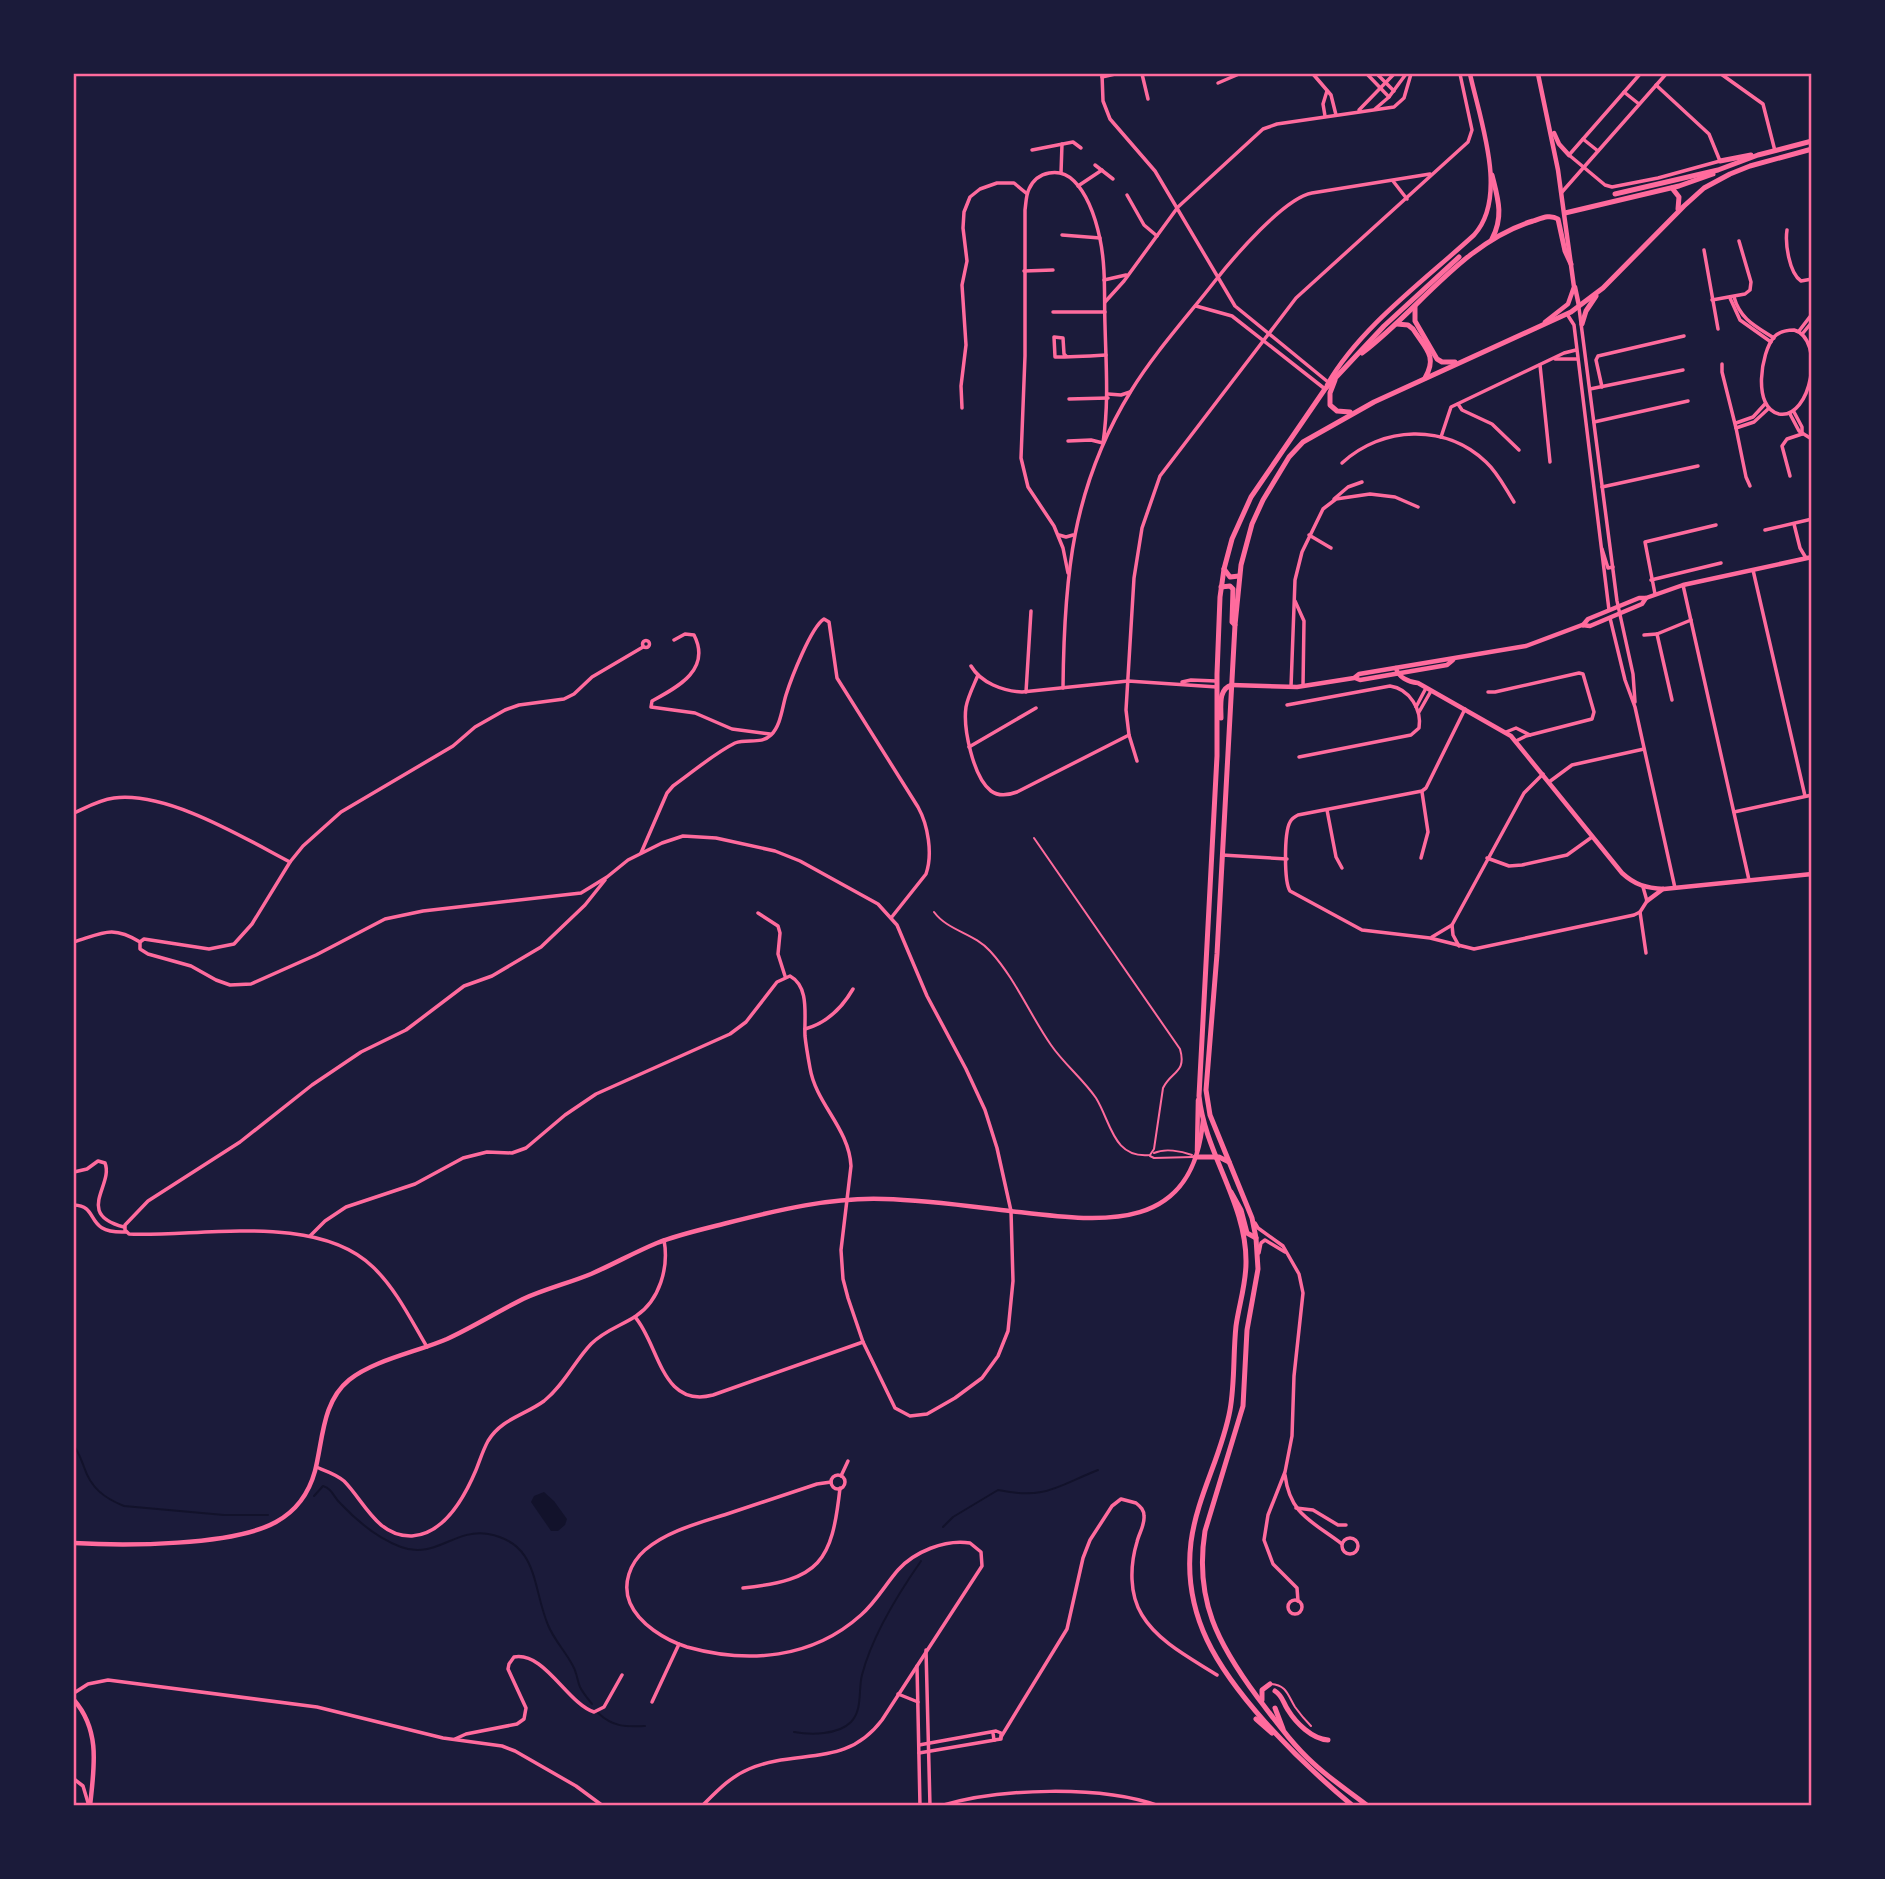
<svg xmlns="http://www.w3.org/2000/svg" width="1885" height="1879" viewBox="0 0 1885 1879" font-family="Quicksand,sans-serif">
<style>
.water{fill:#12122b}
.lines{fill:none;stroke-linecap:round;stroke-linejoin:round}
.stream{stroke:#12122b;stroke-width:2}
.service{stroke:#ff6b9d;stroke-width:2}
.minor{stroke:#ff6b9d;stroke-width:3.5}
.tertiary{stroke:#ff6b9d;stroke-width:3.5}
.secondary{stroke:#ff6b9d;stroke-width:4.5}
.primary{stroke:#ff6b9d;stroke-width:5}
.motorway{stroke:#ff6b9d;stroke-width:5}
.neatline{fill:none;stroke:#ff6b9d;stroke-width:2.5}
</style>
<rect width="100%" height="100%" fill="#1b1b3a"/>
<path class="water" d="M544,1492l10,9 13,18 -2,6 -7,6h-7l-20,-29 3,-6z"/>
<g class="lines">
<g class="stream">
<path d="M74,1446c5,7 7,13 10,21 7,21 20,31 40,39l100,9h44"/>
<path d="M314,1496l9,-10c10,3 10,11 18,18 17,18 36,34 60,43 34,13 54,-19 87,-13 51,9 44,53 60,91 6,15 18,27 25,41 4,7 4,14 7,21 3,6 8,12 12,17"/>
<path d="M943,1527l10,-10 45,-27c48,10 59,-4 100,-20"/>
<path d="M598,1713c15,14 27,14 47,13"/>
<path d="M794,1732c17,3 44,3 57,-10 12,-13 7,-32 11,-47 10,-39 36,-81 59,-114"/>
</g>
<g class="service">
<path d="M934,912c14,19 40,21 56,39 25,27 40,64 61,94 13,19 32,34 45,53 15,24 17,61 54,57l4,-6 9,-61c8,-17 24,-15 17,-39l-146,-211"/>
<path d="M1154,1153c11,-5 27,-2 38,2"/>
<path d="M1150,1156l4,2 39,-1"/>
<path d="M1271,1684c16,1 17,12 24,23 5,7 10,13 16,19"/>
</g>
<g class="minor">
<path d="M1102,74l1,27 7,18 45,52 80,135 93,76"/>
<path d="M1142,74l6,25"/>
<path d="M1313,74l18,21 5,20"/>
<path d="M1367,74l22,23"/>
<path d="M1377,74l17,17"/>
<path d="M1721,74l42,30 12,47"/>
<path d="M1102,77l13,-3"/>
<path d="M1218,83l21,-9"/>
<path d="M1656,85l53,49 11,27"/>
<path d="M1624,92l15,12"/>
<path d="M1375,109l14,-12 17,-23"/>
<path d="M1359,110l35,-36"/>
<path d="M1325,116l-2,-12 4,-13"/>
<path d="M1583,139l15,12"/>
<path d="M1032,150l41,-8 8,6"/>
<path d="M1569,155l71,-81"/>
<path d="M1095,165l18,14"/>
<path d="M1061,173l1,-29"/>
<path d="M1393,181l14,18"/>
<path d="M1078,186l24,-16"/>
<path d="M1562,192l104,-118"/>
<path d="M1127,195l17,30 13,11"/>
<path d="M1787,230c-2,13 2,43 14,51l11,-2"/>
<path d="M1062,235l38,3"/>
<path d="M1704,250l14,79"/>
<path d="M1024,271l29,-1"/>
<path d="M1104,280l22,-5"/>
<path d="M1734,297c6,22 21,29 40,41"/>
<path d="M1730,298l10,22 31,22"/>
<path d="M1712,300l33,-6 5,-4 1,-8 -12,-41"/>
<path d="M1105,302l19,-21 54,-74 85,-78 14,-5 117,-17 10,-9 7,-24"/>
<path d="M1196,306l36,10 93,73"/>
<path d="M1053,312h52"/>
<path d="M1794,330c32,9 17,90 -15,84 -27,-6 -18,-62 -5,-77 6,-6 13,-7 20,-7z"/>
<path d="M1799,331l13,-17"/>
<path d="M1803,333l9,-11"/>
<path d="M1067,357l-3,-3 -1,-16 -9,-1 1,20c17,0 34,-1 51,-2"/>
<path d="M1555,359h22"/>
<path d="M1722,364v8l14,56 10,49 4,9"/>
<path d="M1540,365l10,97"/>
<path d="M1602,387l-6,-27 2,-4 86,-20"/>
<path d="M1590,389l93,-19"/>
<path d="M1108,394l13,1 9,-3"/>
<path d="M1069,399l39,-1"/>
<path d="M1458,404l4,6 30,14 27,26"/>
<path d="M962,408l-1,-22 5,-41 -4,-60 5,-24 -4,-33 1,-16 6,-15 10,-8 17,-6h17l12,10"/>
<path d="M1794,412l8,15v7"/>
<path d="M1790,414l9,17 11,7"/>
<path d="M1594,422l94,-21"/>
<path d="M1736,423l17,-6 12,-13"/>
<path d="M1736,428l18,-6 14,-13"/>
<path d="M1441,437l10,-30 113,-54 12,-3"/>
<path d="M1068,441l23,-1 12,3"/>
<path d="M1342,463c40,-37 103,-40 144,-1 12,11 19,26 28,40"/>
<path d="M1790,476l-8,-30 5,-7 15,-5"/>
<path d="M1602,487l96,-21"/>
<path d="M1334,499l14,-12 14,-5"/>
<path d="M1794,524l6,24 6,10"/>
<path d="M1765,530l47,-11"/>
<path d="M1059,535l7,2 7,-2"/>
<path d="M1309,535l22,13"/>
<path d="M1753,570l52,226"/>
<path d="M1068,573l-5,-25 -9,-22 -26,-39 -7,-29 4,-102v-146c1,-7 1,-15 4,-21 8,-18 31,-22 45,-8 14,14 22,39 26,58 6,28 4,58 5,86 1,40 4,78 -2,118"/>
<path d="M1651,580l70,-17"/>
<path d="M1683,585l66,295"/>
<path d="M1655,594l-10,-52 71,-17"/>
<path d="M1295,601l9,20 -1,65"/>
<path d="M1657,634l15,66"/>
<path d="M1644,635l13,-1 34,-14"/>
<path d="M674,640l11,-6 9,1c18,35 -18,53 -42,66l-1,6 44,6 37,16 38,5"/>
<circle cx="646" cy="644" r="3.5"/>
<path d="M971,666c10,17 32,25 51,26l106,-11 89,6"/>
<path d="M978,675c-4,10 -10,21 -12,32 -3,21 7,70 25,84 8,6 18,4 26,1l112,-57"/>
<path d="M1182,682l9,-2 25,1"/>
<path d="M1291,687l4,-107 7,-28 21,-43 13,-10 34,-5 25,3 23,10"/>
<path d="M1063,688c1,-111 9,-201 68,-297 24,-39 56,-74 84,-110 18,-23 69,-83 97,-88l118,-19"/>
<path d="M1026,692l5,-81"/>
<path d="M1488,692h7l84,-19 4,1 11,38 -2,7 -66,17 -10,5"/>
<path d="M1287,705l103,-19c20,3 32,24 29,42l-8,7 -112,22"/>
<path d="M1416,707l10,-19"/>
<path d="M1465,709l-39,79 -4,3 -124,24c-4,2 -6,3 -8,7 -6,11 -6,60 0,69l72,39 68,8 44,11 160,-34 6,-3 7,-11 -4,-14"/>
<path d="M1419,712l12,-21"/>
<path d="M1506,732l10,-4 14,7"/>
<path d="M969,747l67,-39"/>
<path d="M1137,761l-8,-26 -3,-25 8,-132 8,-50 18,-52 136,-178 172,-156 4,-12 -12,-56"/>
<path d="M1549,782l23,-17 72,-16"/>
<path d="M1327,810l9,47 6,11"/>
<path d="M1734,812l78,-17"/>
<path d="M74,813c13,-6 25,-13 40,-15 53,-7 130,40 176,64"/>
<path d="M641,853l26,-60 6,-7c20,-14 40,-32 62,-43 12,-5 26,2 36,-8 10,-10 11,-27 15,-40 5,-16 25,-68 38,-76l5,3 8,56 81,129c10,18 15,47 8,67l-35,44"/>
<path d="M1222,855l65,4"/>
<path d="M1421,858l7,-26 -6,-40"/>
<path d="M1487,858l22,8 13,-1 45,-10 25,-18"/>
<path d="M1640,912l6,41"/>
<path d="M758,913l20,13 2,7 -2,21 7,22"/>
<path d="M1452,925l1,10 6,11"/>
<path d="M1432,937l20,-12 72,-132 19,-19"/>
<path d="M74,942c29,-9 38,-17 66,0v7l8,5 43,12 25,14 14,5 21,-1 65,-29 69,-36 38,-8 158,-18 26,-16 21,-17 34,-17 21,-7 33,2 59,13 25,10 78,43 19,21 30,71 39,73 19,41 12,38 14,63 2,70 -5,50 -10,25 -16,22 -27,20 -28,16 -17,2 -15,-8 -32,-66 -15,-44 -5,-19 -2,-29 10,-84c-2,-38 -35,-62 -41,-98 -2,-11 -4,-22 -5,-32 -1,-20 5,-49 -15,-60l-13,6 -31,40 -16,12 -134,60 -31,21 -39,33 -14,5 -25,-1 -24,6 -48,26 -69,23 -21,14 -15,15"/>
<path d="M140,942l4,-3 65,10 25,-5 18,-20 38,-62 13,-16 38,-34 112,-66 22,-19 30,-17 14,-5 45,-6 10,-5 18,-17 51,-30"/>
<path d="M805,1029c22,-6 37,-21 48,-40"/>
<path d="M74,1172l13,-3 11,-8 7,2c9,22 -31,51 19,64"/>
<path d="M74,1205c27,1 9,29 52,27"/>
<path d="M1255,1223l3,5 25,18 16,28 4,19 -9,83 -2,60 -7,36 -17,43 -4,25 9,24 24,24 1,13"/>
<path d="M1259,1253l2,-10 4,-3 20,12"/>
<path d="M635,1317c24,27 26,92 78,78l150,-53"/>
<path d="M427,1347c-16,-27 -31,-58 -54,-80 -56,-55 -173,-30 -244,-33l-4,-4v-5l23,-24 92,-59 72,-57 49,-33 45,-22 58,-44 28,-10 49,-29 44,-42 20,-25"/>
<path d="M316,1467c10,4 20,7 28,14 20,20 33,56 68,55 32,-2 53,-40 64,-66 4,-10 7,-20 12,-29 13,-22 37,-26 56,-40 20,-16 30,-39 47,-57 14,-14 30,-18 45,-28 24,-16 33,-49 28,-76"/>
<path d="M1285,1475c5,40 27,46 57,69"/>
<circle cx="838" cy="1482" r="7"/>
<path d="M841,1476l7,-15"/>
<path d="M1296,1508l17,2 25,15h8"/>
<circle cx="1350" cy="1546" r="8"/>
<path d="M743,1588c77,-8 89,-26 97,-100"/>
<circle cx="1295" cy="1607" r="7"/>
<path d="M926,1650l4,156"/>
<path d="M917,1666l3,140"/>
<path d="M74,1693l14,-9 20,-4 209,27 126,31 59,8 13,5 61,35 27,20"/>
<path d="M898,1694l20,8"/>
<path d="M652,1702l27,-58"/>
<path d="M1001,1737l66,-108 16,-71 7,-18 22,-34 9,-7 15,4c5,4 8,7 8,13 1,9 -5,17 -7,26 -7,23 -8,52 5,73 16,27 50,44 75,60"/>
<path d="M455,1739l11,-5 51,-10 7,-5 2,-11 -18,-39 1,-5 5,-7c30,-6 53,46 80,55l10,-5 18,-32"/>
<path d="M919,1745l77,-14 5,2v6l-7,1 -1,-7"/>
<path d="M919,1753l76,-13"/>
<path d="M74,1779l9,7 6,20"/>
<path d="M702,1806c15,-15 28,-29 47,-37 49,-21 96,0 133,-49l100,-154 -1,-14 -11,-9c-25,-4 -56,9 -72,27 -13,15 -22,32 -37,45 -49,44 -113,49 -174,32 -22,-7 -48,-23 -57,-44 -8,-19 0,-40 15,-53 22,-19 54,-27 82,-36 30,-10 60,-20 90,-30l14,-2"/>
<path d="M940,1806c60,-18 161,-21 219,0"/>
</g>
<g class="tertiary">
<path d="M1569,155l36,30 7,2 46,-9 62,-17"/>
<path d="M1579,308l38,293 16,73 2,28"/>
<path d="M1567,314l7,11 35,285"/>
<path d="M1602,549l6,19 5,-1"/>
<path d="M1610,618l15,62 10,27 40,181"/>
</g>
<g class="secondary">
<path d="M1538,74l20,96 16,117 -6,17 -23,18"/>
<path d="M1554,133l5,11 10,11"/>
<path d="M1575,287l4,19"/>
<path d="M1327,385c33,-58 98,-105 147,-150 35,-38 6,-115 -4,-161"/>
<path d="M1583,625l5,-6 51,-21h7l37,-13 129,-28"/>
<path d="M1396,668c2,9 12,14 22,15l93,53 111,137c13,12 24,15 42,16l148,-15"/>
<path d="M1355,678l5,2 87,-15 6,-5"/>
<path d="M1232,685l65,2 57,-9 5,-4 167,-28 56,-21 8,1 52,-22 4,-6"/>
<path d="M1647,901l16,-12"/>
<path d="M1197,1151l1,-51"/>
<path d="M74,1543c50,3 159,3 202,-21 20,-11 33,-29 39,-51 8,-31 7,-69 34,-91 25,-20 68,-28 98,-41 26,-12 50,-27 76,-40 22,-10 46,-16 68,-25 23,-10 44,-22 66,-31 23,-9 47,-14 70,-20 51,-13 105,-26 157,-24 42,1 84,7 126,12 86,10 183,27 193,-91"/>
<path d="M74,1700c27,31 20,68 16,106"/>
</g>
<g class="primary">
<path d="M1720,161l31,-6"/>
<path d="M1492,175c6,24 12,41 0,64"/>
<path d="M1672,188l7,9 -1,12"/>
<path d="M1615,194l103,-24 40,-15 54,-14"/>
<path d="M1565,213l114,-27 34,-12"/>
<path d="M1415,307v14l22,38 5,3h13"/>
<path d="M1397,324l11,1 5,4c12,19 25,27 12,49"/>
<path d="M1582,324l4,-13 10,-15"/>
<path d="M1362,353c56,-42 101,-111 171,-132 9,-3 17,-7 25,-2l7,32 6,13"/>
<path d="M1335,380l-5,13v12l7,6 13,1"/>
<path d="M1224,569l6,8 9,-1"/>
<path d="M1221,587l9,-1 3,3 -1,33 3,3"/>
<path d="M1221,718c0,-13 -3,-29 11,-33"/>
<path d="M1195,1157h24l10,5"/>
<path d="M1231,1192l10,18 6,23 9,5"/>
<path d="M1275,1691c8,5 8,12 13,19 8,13 24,29 40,30"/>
<path d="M1262,1700v-10l8,-6"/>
<path d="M1275,1708l8,21"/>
<path d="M1256,1719l16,14"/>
<path d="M1353,1806c-34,-28 -59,-52 -88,-84 -47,-53 -83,-106 -74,-180 6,-46 31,-87 39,-132 5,-28 3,-56 6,-84 3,-21 10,-42 10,-63 1,-59 -41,-109 -47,-167l18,-340v-82l3,-77 4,-28 8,-30 19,-42 74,-108 59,-63 75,-69"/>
<path d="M1368,1806c-18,-14 -38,-27 -55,-43 -21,-19 -38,-43 -55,-65 -40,-54 -64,-98 -53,-167l38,-125 4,-76 11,-61 -2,-31 -4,-20 -42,-103 -4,-25 11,-136 18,-329 6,-60 11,-41 11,-24 26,-43 14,-15 71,-40 197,-90 32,-24 81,-82 20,-18 26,-14 20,-8 62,-17"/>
</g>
<path class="motorway" d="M1031,1806h55"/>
</g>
<rect width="1885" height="1879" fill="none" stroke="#1b1b3a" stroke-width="150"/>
<rect x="75" y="75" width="1735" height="1729" class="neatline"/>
</svg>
